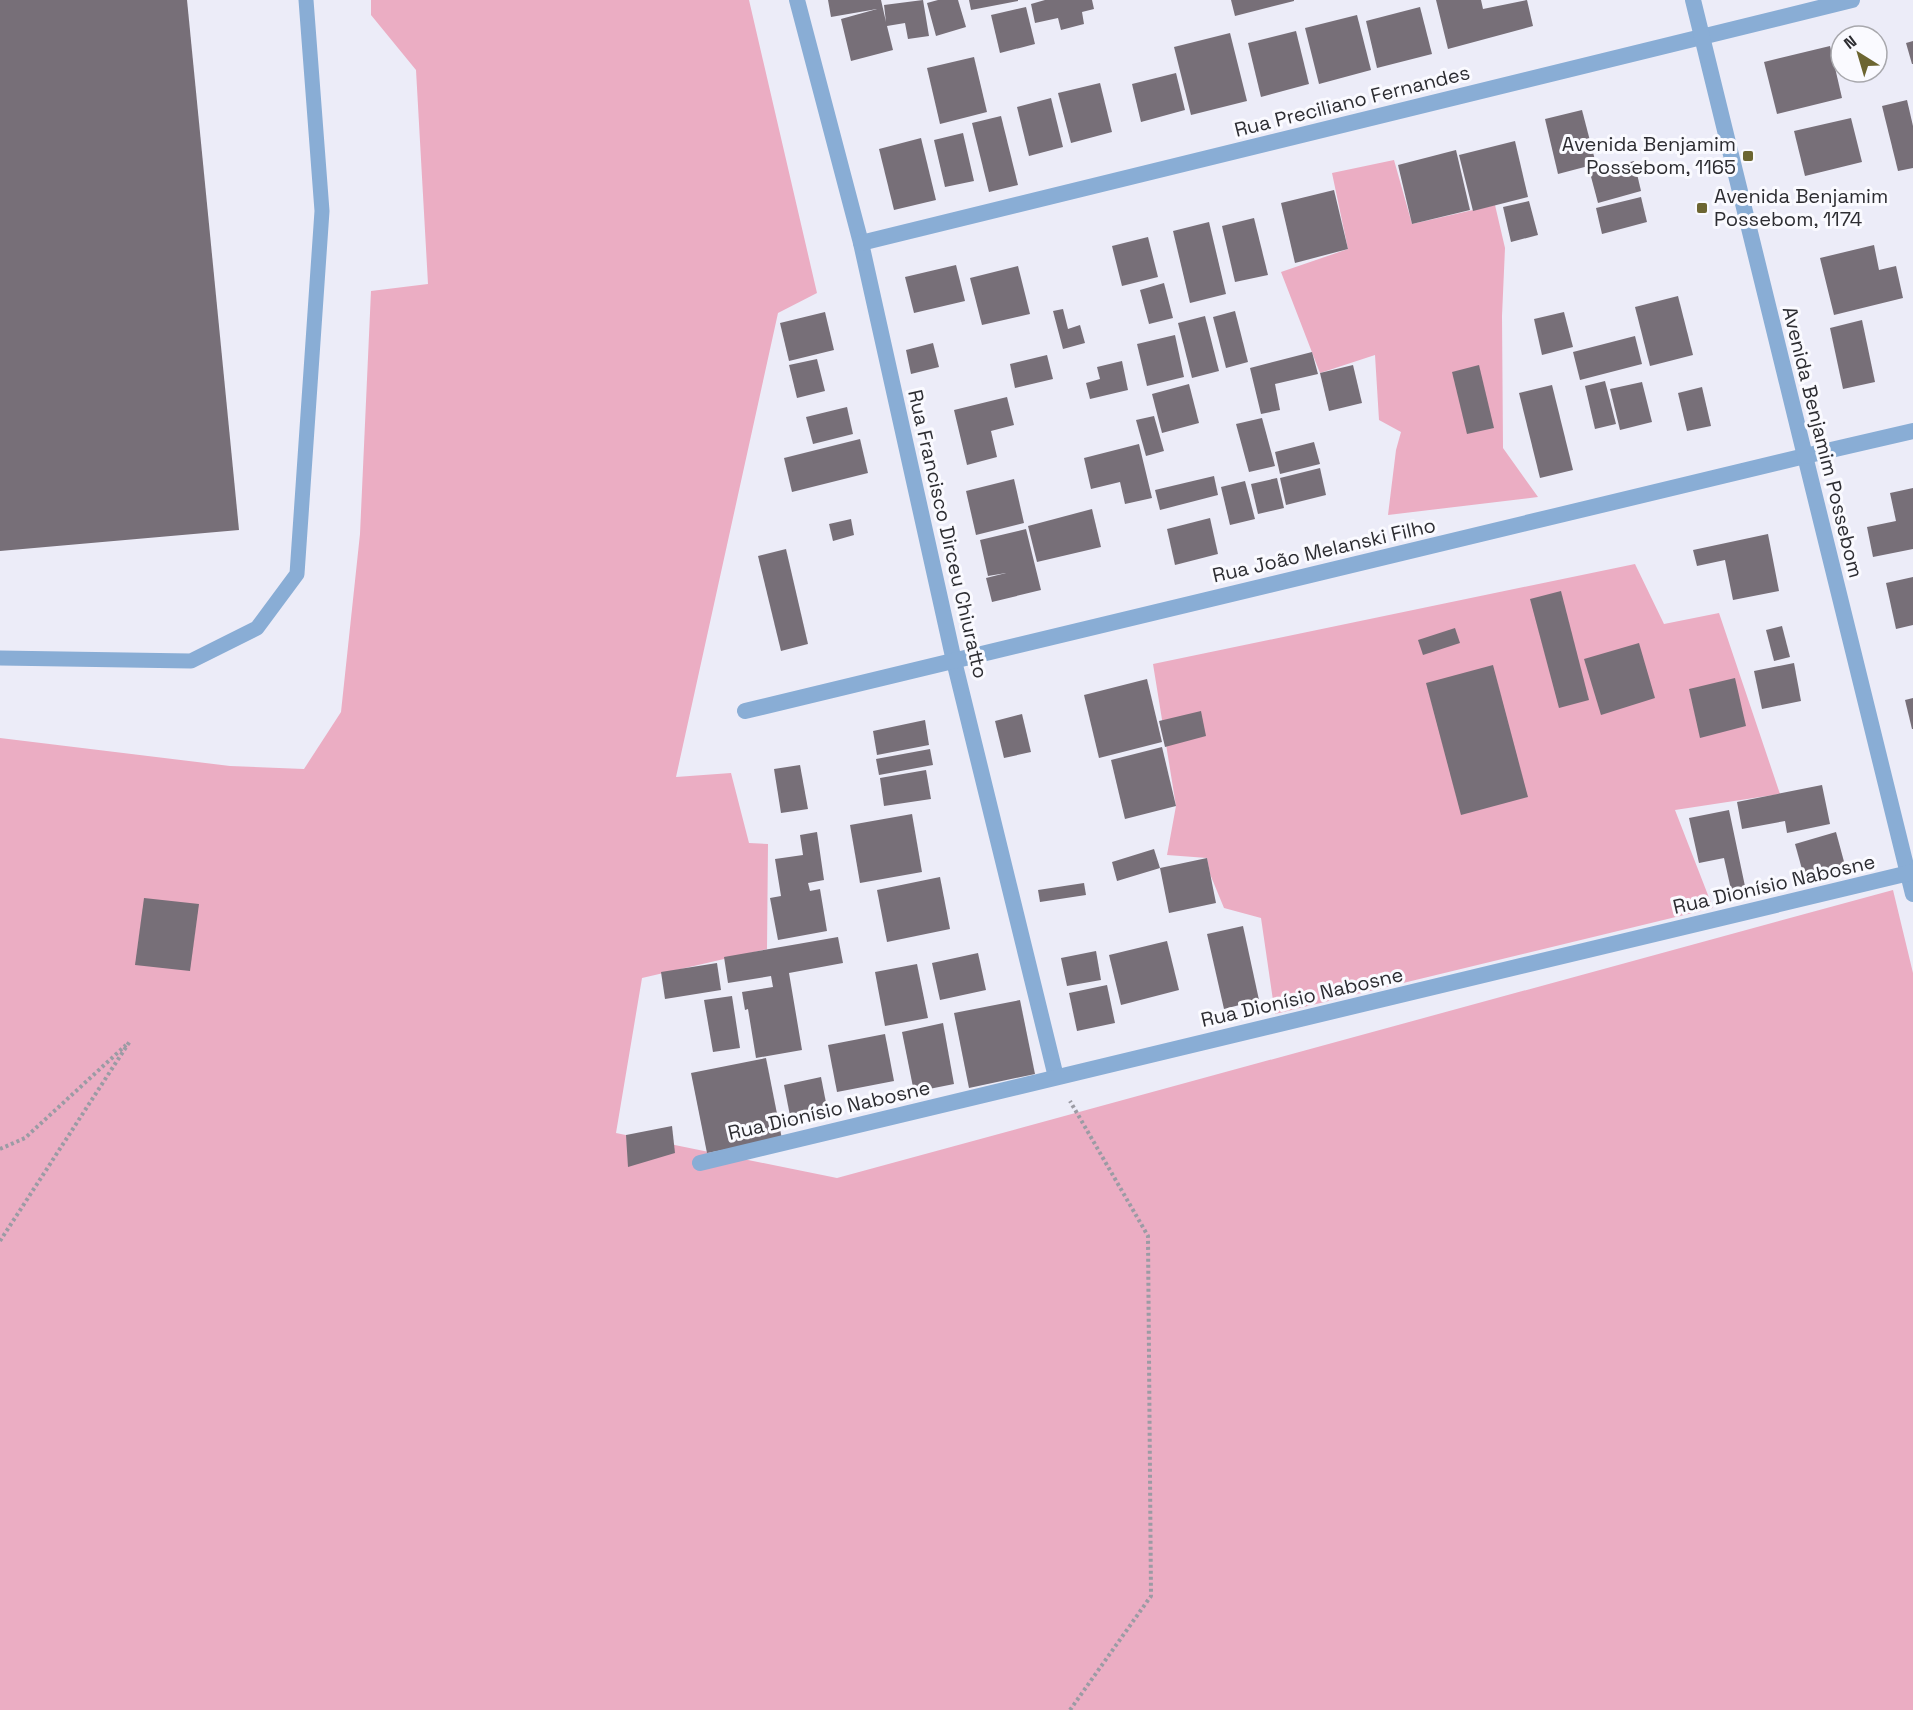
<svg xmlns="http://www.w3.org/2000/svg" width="1913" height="1710" viewBox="0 0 1913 1710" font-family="'Space Grotesk',sans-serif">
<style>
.green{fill:#ebadc3}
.building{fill:#776f78}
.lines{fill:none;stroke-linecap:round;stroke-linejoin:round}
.path{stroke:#9b9ba4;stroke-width:4;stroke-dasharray:3 3;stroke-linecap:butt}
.service{stroke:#89add5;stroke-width:15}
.minor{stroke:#89add5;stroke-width:16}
.tertiary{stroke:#89add5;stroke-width:16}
.poi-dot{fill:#6c6531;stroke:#fafaff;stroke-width:2}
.labels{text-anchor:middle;stroke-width:6;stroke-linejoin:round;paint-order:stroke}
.street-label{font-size:20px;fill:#2d2d32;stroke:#fafaff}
.poi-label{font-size:20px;fill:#2d2d32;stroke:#fafaff;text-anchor:end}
</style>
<rect width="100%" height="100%" fill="#ececf8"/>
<g class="green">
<path d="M371,0h378l68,293 -39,20 -102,464 55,-4 18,70 19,1 -1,105 -125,29 -26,155 221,45 1056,-288 20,83v737h-1913v-972l230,28 74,3 37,-57 19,-178 11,-243 57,-7 -12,-214 -45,-55z"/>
<path d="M1394,160l18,64 83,-19 10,43 -3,68 1,132 35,49 -150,18 8,-65 5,-18 -22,-12 -4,-65 -55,18 -39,-101 67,-23 -16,-76z"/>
<path d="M1635,564l29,60 55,-11 61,181 -105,16 38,98 -438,106 -14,-96 -37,-10 -14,-34 -3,-16 -40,-3 9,-49 -23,-142z"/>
</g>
<g class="building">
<path d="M0,0h187l52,530 -239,21z"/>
<path d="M828,0h53l5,22 -2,-17 39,-5 6,36 -21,3 -3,-16 -18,3 6,24 -42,11 -10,-42 36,-10 -46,8z"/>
<path d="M938,0h20l8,27 -30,9 -9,-33z"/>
<path d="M969,0h49v1l-47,9z"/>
<path d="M1045,0h47l2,9 -12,3 2,12 -23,6 -3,-12 -23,5 -4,-19z"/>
<path d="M1231,0h63v1l-59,15z"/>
<path d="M1436,0h45l2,9 44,-9 6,26 -85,23z"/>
<path d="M1026,7l9,37 -35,9 -9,-38z"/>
<path d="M1420,7l12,47 -55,14 -11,-47z"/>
<path d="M1357,15l14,55 -52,14 -14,-56z"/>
<path d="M1296,31l13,53 -48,13 -13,-54z"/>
<path d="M1230,33l17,68 -56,14 -17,-68z"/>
<path d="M1913,41v23h-1l-6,-21z"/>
<path d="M1830,46l12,52 -65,16 -13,-52z"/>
<path d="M974,57l13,55 -47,12 -13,-56z"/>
<path d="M1176,73l9,37 -44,12 -9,-38z"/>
<path d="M1100,83l12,49 -41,11 -13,-50z"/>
<path d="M1051,98l12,49 -34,9 -12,-49z"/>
<path d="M1907,100l6,26v42l-15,3 -16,-65z"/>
<path d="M1582,110l14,54 -38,10 -13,-55z"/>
<path d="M1001,116l17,69 -29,7 -17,-69z"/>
<path d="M1851,118l11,44 -57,14 -11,-45z"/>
<path d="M963,133l11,48 -29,6 -11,-47z"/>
<path d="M921,138l15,62 -42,10 -15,-61z"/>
<path d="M1515,141l13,56 -55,14 -14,-56z"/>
<path d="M1456,150l14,60 -58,14 -14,-59z"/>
<path d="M1634,161l7,30 -43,12 -8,-30z"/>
<path d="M1334,190l14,59 -53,14 -14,-60z"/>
<path d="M1641,197l6,25 -45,12 -6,-26z"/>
<path d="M1529,201l9,34 -27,7 -8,-35z"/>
<path d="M1254,218l14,57 -33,7 -13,-56z"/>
<path d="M1209,222l17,72 -36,9 -17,-72z"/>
<path d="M1148,237l10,40 -36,9 -10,-40z"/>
<path d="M1874,245l5,25 17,-4 7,32 -69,17 -14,-57z"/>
<path d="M956,265l9,36 -51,12 -9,-36z"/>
<path d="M1018,266l12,48 -48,11 -12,-47z"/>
<path d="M1164,283l9,35 -24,6 -9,-34z"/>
<path d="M1678,296l15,59 -43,11 -15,-59z"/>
<path d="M1063,309l5,20 12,-4 5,18 -22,6 -10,-38z"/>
<path d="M1235,311l13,51 -22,6 -13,-51z"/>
<path d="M825,312l9,38 -45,11 -9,-38z"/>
<path d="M1564,312l9,35 -31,8 -8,-36z"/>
<path d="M1205,316l14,55 -27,7 -14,-55z"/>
<path d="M1862,320l13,62 -32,7 -13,-61z"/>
<path d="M1175,335l9,42 -37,9 -10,-42z"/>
<path d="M1635,336l7,28 -62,16 -7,-28z"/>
<path d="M933,343l6,24 -28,7 -5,-24z"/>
<path d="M1312,352l6,22 -43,10 5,26 -19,4 -11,-46z"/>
<path d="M1047,355l6,24 -38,9 -5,-24z"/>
<path d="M817,359l8,32 -28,7 -8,-33z"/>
<path d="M1122,361l6,29 -38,9 -4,-16 14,-4 -3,-12z"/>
<path d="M1353,365l9,38 -33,8 -9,-38z"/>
<path d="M1479,365l15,63 -27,6 -15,-62z"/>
<path d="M1605,381l11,43 -21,5 -10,-43z"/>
<path d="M1642,382l10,40 -32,8 -10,-41z"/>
<path d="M1189,384l10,39 -37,10 -10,-39z"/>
<path d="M1552,385l21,85 -33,8 -21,-85z"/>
<path d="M1702,387l9,39 -24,5 -9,-38z"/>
<path d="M1007,397l7,28 -23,6 6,26 -30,8 -13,-55z"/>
<path d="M847,407l6,27 -40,10 -7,-27z"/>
<path d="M1154,416l10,35 -18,5 -10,-36z"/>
<path d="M1262,418l13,48 -26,6 -13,-48z"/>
<path d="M860,439l8,34 -76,19 -8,-34z"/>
<path d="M1314,442l6,22 -40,10 -5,-22z"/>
<path d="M1139,444l13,54 -27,6 -5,-22 -29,7 -7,-31z"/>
<path d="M1320,468l6,27 -40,10 -6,-27z"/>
<path d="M1214,476l4,19 -58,15 -5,-20z"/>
<path d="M1277,478l7,30 -26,6 -7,-30z"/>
<path d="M1014,479l10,44 -48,12 -10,-44z"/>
<path d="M1245,481l10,38 -25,6 -9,-38z"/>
<path d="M1913,488v61l-40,8 -6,-30 29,-6 -6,-28z"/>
<path d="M1092,509l9,38 -64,15 -9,-36z"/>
<path d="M1210,518l8,36 -43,11 -8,-36z"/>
<path d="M851,519l3,16 -21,6 -4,-17z"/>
<path d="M1026,529l15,61 -49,12 -6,-24 20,-5 -18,3 -8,-36z"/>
<path d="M1768,534l11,57 -46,9 -8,-40 -28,6 -4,-16z"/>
<path d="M786,549l22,95 -27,7 -23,-95z"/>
<path d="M1913,577v48l-17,4 -10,-46z"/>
<path d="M1561,591l28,109 -30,8 -29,-109z"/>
<path d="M1782,626l8,31 -16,4 -8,-31z"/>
<path d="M1455,628l5,15 -37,12 -5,-15z"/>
<path d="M1639,643l16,55 -54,17 -17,-56z"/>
<path d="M1794,663l7,38 -39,8 -8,-38z"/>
<path d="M1493,665l35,132 -67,18 -35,-132z"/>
<path d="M1735,678l11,48 -46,12 -11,-49z"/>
<path d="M1147,679l15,63 -63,16 -15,-63z"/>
<path d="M1913,698v31h-1l-7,-29z"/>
<path d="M1201,711l5,25 -41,11 -6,-26z"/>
<path d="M1022,714l9,38 -27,6 -9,-37z"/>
<path d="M925,720l4,25 -52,10 -4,-24z"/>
<path d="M1162,747l14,59 -51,13 -14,-59z"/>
<path d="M930,749l3,16 -54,10 -3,-16z"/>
<path d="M800,765l8,44 -27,4 -7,-44z"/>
<path d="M926,770l5,29 -47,7 -4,-28z"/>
<path d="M1822,785l8,39 -43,9 -2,-12 -43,8 -5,-27z"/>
<path d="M1729,810l17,81 -14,3 -8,-36 -25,5 -10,-45z"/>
<path d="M912,814l10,58 -62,11 -10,-58z"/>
<path d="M817,832l7,48 -16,3 2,8 10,-2 7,42 -49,9 -8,-42 11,-2 -6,-37 28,-4 -3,-20z"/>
<path d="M1836,832l10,37 -41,11 -10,-36z"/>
<path d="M1154,849l6,19 47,-10 9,45 -47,10 -9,-45 -43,13 -5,-19z"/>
<path d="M940,877l10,52 -63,13 -10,-52z"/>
<path d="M1084,883l2,12 -46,7 -2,-12z"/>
<path d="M144,898l55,6 -9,67 -55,-6z"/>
<path d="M1243,926l16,74 -35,9 -17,-75z"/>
<path d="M838,937l5,26 -54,10 13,77 -46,8 -8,-49 -3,1 -3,-18 31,-5 -2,-11 -43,7 -4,-26z"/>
<path d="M1167,941l12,49 -58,15 -12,-50z"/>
<path d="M1096,951l5,29 -34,6 -6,-28z"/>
<path d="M978,953l8,37 -46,10 -8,-37z"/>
<path d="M717,963l4,27 -56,9 -4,-27z"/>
<path d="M917,964l11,54 -43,8 -10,-54z"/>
<path d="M1107,985l8,38 -38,8 -8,-38z"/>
<path d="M732,996l8,52 -27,4 -9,-52z"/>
<path d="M1020,1000l15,74 -66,14 -15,-75z"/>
<path d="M943,1023l11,61 -40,8 -12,-60z"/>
<path d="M885,1034l9,47 -57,11 -9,-47z"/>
<path d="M766,1058l16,81 -75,14 -16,-80z"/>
<path d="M821,1077l8,41 -37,8 -8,-41z"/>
<path d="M672,1126l3,27 -47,14 -2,-32z"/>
</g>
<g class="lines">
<g class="path">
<path d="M0,1149l25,-11 101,-93"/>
<path d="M0,1241l130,-200"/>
<path d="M1070,1710l81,-114 -3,-360 -78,-135"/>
</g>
<path class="service" d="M0,658l191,3 66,-33 40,-54 25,-363 -16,-211"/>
<g class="minor">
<path d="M797,0l64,243 93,418 102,416"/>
<path d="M861,243l991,-243"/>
<path d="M745,711l1060,-255 108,438"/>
<path d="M700,1163l1213,-291"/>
</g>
<path class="tertiary" d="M1693,0l112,456 108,-25"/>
</g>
<g class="poi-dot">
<rect x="1742" y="150" width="12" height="12" rx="3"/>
<rect x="1696" y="202" width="12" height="12" rx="3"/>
</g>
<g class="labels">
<g class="street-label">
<text transform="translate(1352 101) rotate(-14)" y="7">Rua Preciliano Fernandes</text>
<text transform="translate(1823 442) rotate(76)" y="7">Avenida Benjamim Possebom</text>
<text transform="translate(948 534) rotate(77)" y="7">Rua Francisco Dirceu Chiuratto</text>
<text transform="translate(1324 550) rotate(-13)" y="7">Rua João Melanski Filho</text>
<text transform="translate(1774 884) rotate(-13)" y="7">Rua Dionísio Nabosne</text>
<text transform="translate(1302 997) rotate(-13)" y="7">Rua Dionísio Nabosne</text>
<text transform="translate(829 1110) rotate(-13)" y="7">Rua Dionísio Nabosne</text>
</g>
<g class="poi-label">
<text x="1736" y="151">Avenida Benjamim<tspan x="1736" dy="23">Possebom, 1165</tspan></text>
<text x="1714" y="203" text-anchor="start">Avenida Benjamim<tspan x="1714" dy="23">Possebom, 1174</tspan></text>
</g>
</g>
<g transform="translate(1859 54) rotate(323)"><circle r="28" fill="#fafaff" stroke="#a8a8ad" stroke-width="1.5"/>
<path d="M0-4.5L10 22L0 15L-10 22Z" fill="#6c6531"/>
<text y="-9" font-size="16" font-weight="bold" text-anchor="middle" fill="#2d2d32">N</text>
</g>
</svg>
